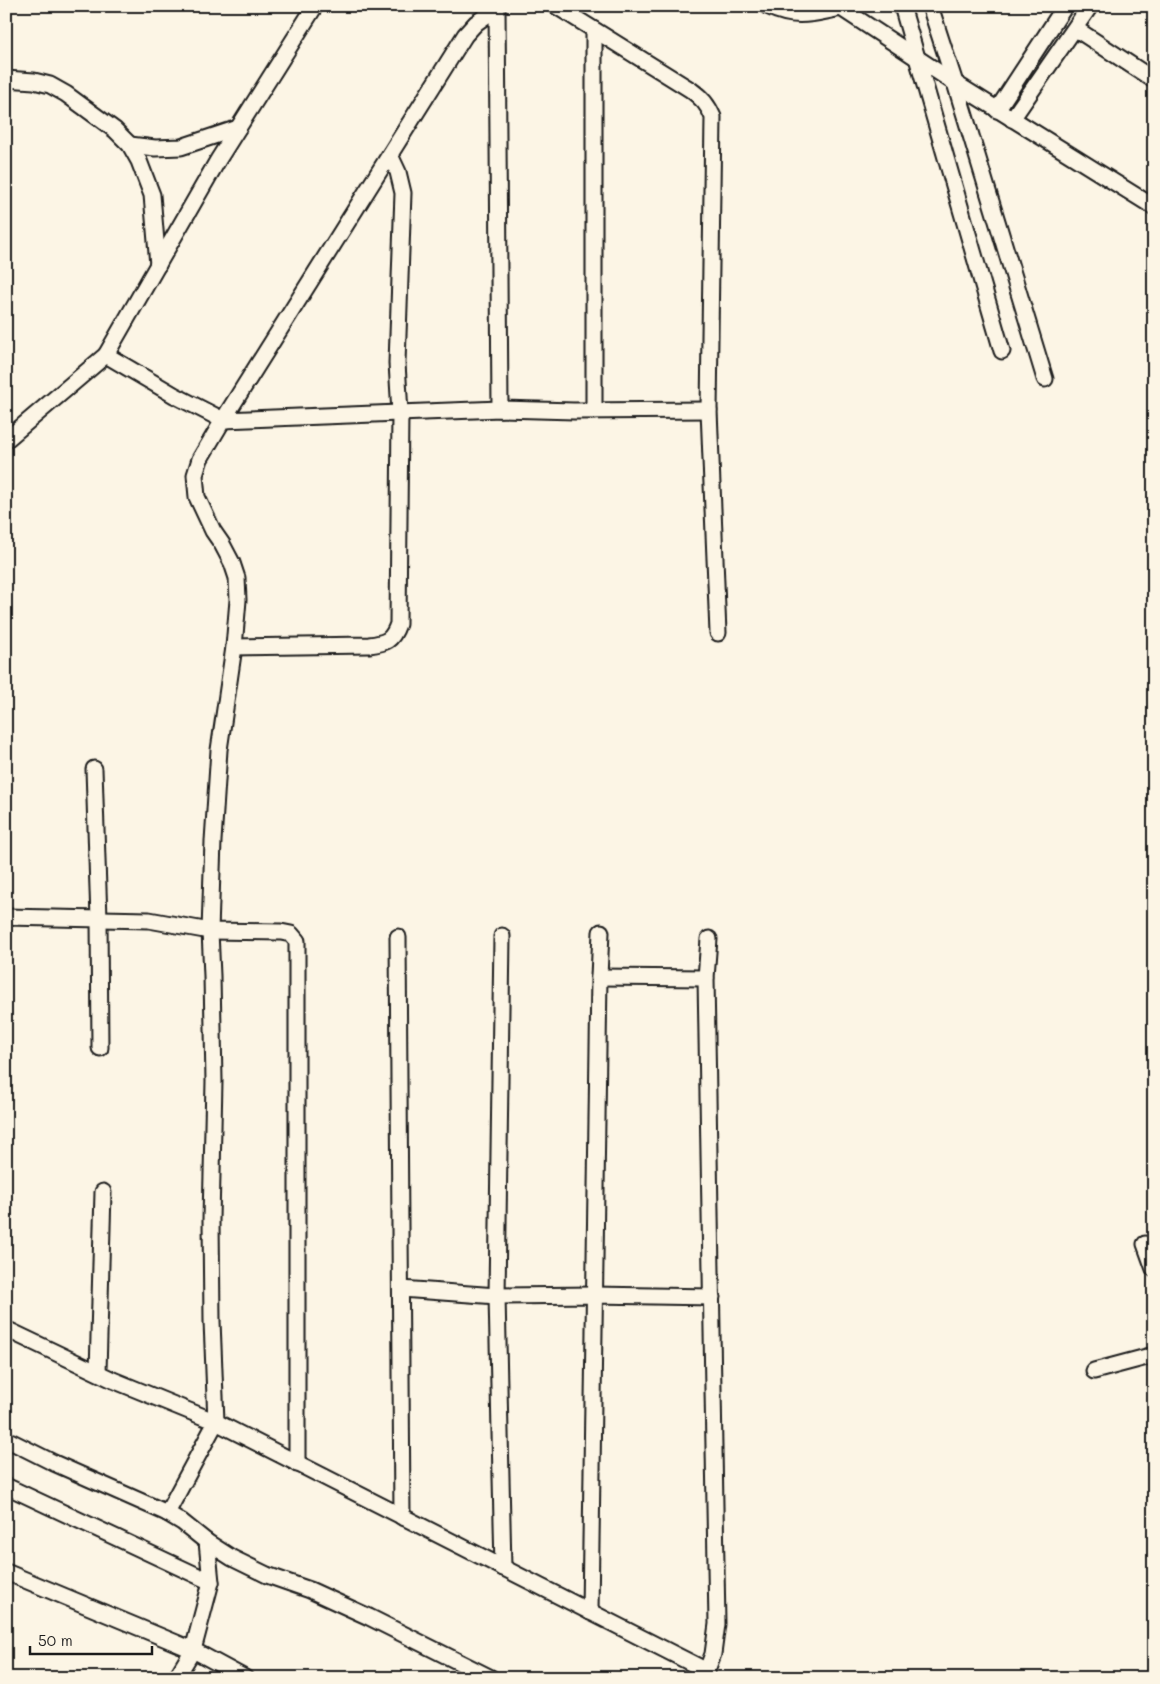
<svg xmlns="http://www.w3.org/2000/svg" width="1160" height="1684" viewBox="0 0 1160 1684" font-family="Mali,sans-serif">
<style>
.lines{fill:none;stroke-linecap:round;stroke-linejoin:round}
.minor-casing{stroke:#1c1c1c;stroke-width:19}
.minor{stroke:#fcf5e5;stroke-width:15}
</style>
<rect width="100%" height="100%" fill="#fcf5e5"/>
<filter id="ink" filterUnits="userSpaceOnUse"><feTurbulence type="fractalNoise" baseFrequency=".02" numOctaves="2"/><feDisplacementMap in="SourceGraphic" scale="10" xChannelSelector="R" yChannelSelector="G"/><feConvolveMatrix kernelMatrix="1 2 1 2 8 2 1 2 1" color-interpolation-filters="sRGB"/></filter>
<g filter="url(#ink)">
<g class="lines">
<g class="minor-casing">
<g id="minor">
<path d="M497,6l3,403"/>
<path d="M556,6l135,84c11,8 17,15 22,27l-4,293 9,223"/>
<path d="M767,6c29,14 44,8 74,2"/>
<path d="M838,6l117,77 199,124"/>
<path d="M902,6l100,345"/>
<path d="M930,6l25,77 90,296"/>
<path d="M1076,29l78,51"/>
<path d="M6,79l28,2 16,4 16,9 49,36 15,15 9,16 13,34 6,70"/>
<path d="M997,110l68,-104"/>
<path d="M1012,119l78,-113"/>
<path d="M130,145l25,3 26,-1 57,-19"/>
<path d="M106,355l112,-195 97,-154"/>
<path d="M594,411v-381"/>
<path d="M223,420l242,-385 11,-12 21,-15"/>
<path d="M223,420l277,-11 74,2 135,-1"/>
<path d="M6,440l100,-85 68,40 49,25 -23,39 -5,16 2,22 16,34 9,13 10,19 5,15 1,22 -4,47 -15,103 -6,91 -3,90 2,45 2,105 -3,139 1,101 4,101 -49,91 15,9 25,20 4,40 -18,68 -17,28"/>
<path d="M234,647l135,-2c17,-2 23,-4 29,-21l2,-211 -3,-50 6,-170 -5,-21 -8,-17"/>
<path d="M94,769l5,150 1,129"/>
<path d="M6,917l143,3 61,11 71,1 10,2 6,7v523"/>
<path d="M502,936l-5,360 6,272"/>
<path d="M398,937l4,580"/>
<path d="M599,977l107,1"/>
<path d="M1145,1244l9,25"/>
<path d="M401,1289l96,7 97,-1 118,2"/>
<path d="M6,1329l107,51 103,42 491,249"/>
<path d="M1094,1371l60,-16"/>
<path d="M98,1372l5,-180"/>
<path d="M6,1439l48,24 113,50"/>
<path d="M6,1486l205,96"/>
<path d="M207,1542l25,16 35,17 43,15 59,27 122,61"/>
<path d="M6,1572l187,78 52,28"/>
<path d="M590,1612l9,-635 2,-45"/>
<path d="M704,1678l9,-24 4,-30 -11,-646 3,-39"/>
</g>
</g>
<use href="#minor" class="minor"/>
</g>
</g>
<rect width="1160" height="1684" fill="none" stroke="#fcf5e5" stroke-width="25"/>
<rect x="12" y="12" width="1135" height="1659" fill="none" stroke="#1c1c1c" stroke-width="2" filter="url(#ink)"/>
<path d="M30 1646v8h122v-8" fill="none" stroke="#1c1c1c" stroke-width="2.5"/>
<text x="38" y="1646" font-size="15" fill="#1c1c1c" stroke="#fcf5e5" stroke-width="4" paint-order="stroke">50 m</text>
</svg>
